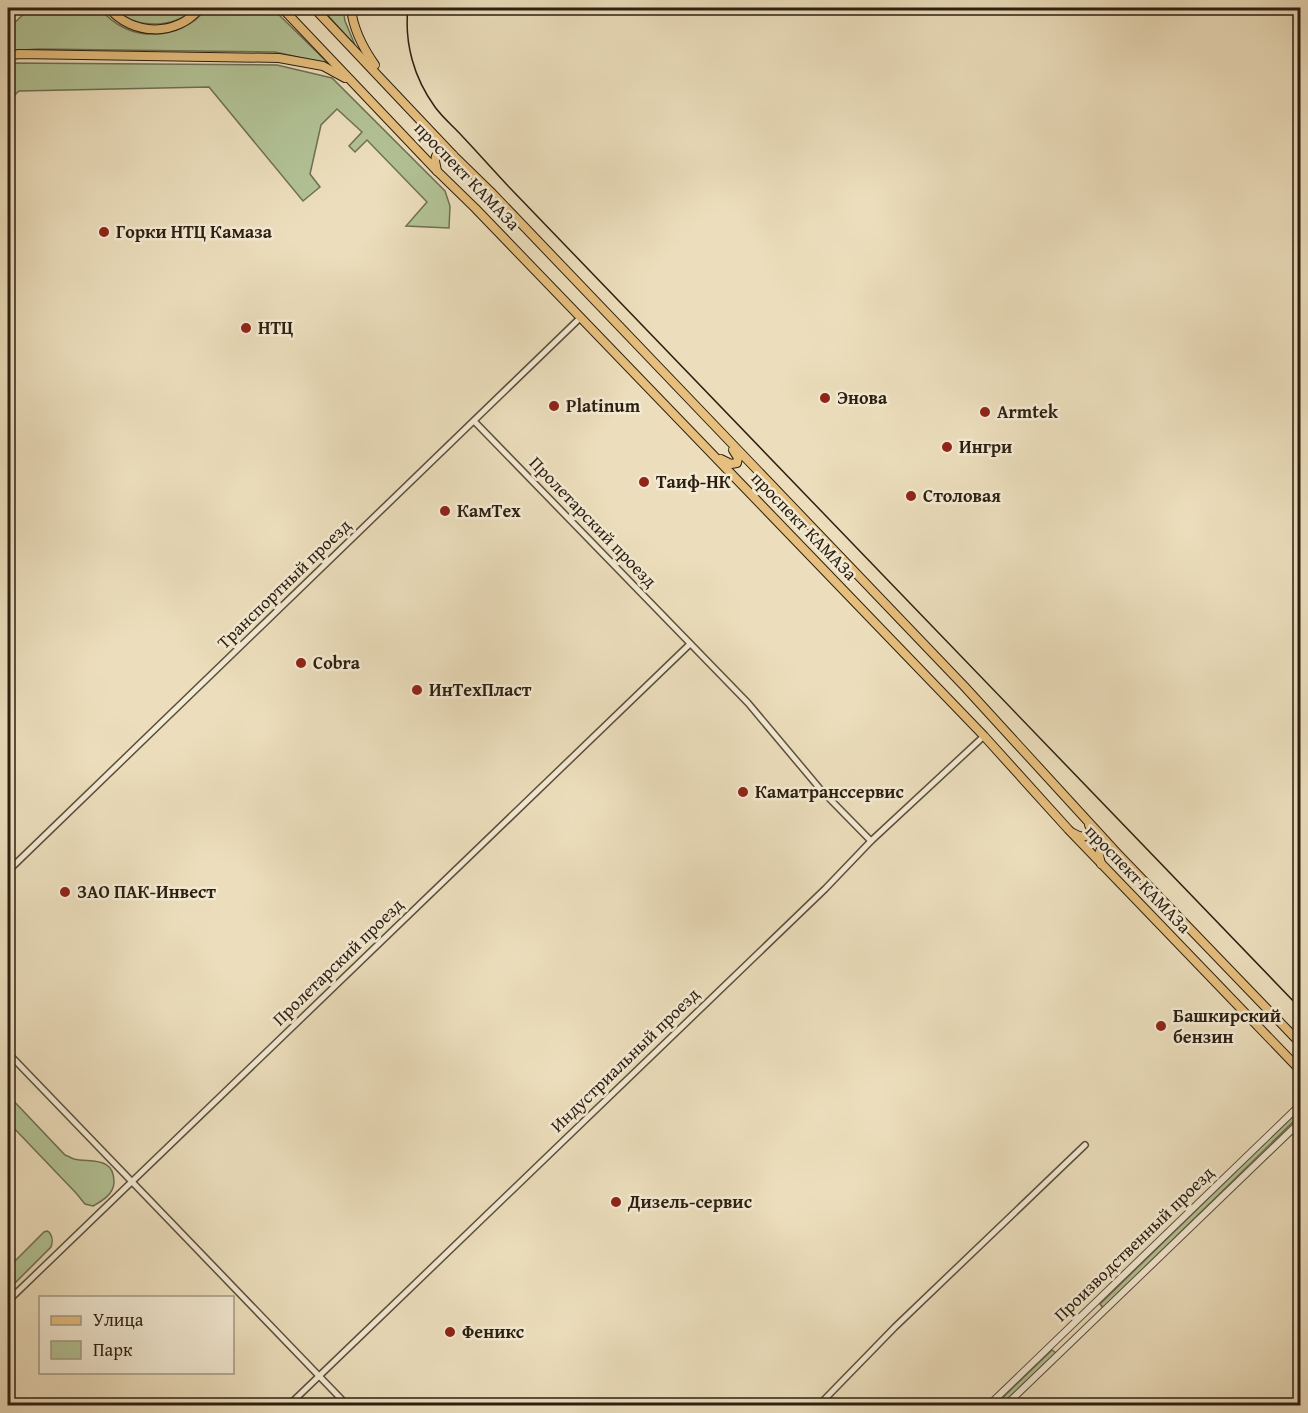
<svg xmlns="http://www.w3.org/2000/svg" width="1308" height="1413" viewBox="0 0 1308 1413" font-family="'Gentium Book Plus',serif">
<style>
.green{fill:#b2c295;stroke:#6f7053;stroke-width:1.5}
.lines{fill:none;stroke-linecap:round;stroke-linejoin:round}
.minor-casing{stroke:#5c4f3c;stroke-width:8}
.tertiary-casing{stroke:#5c4f3c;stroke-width:8}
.primary-casing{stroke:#2c1f11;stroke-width:10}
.minor{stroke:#f3ead3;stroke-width:5}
.tertiary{stroke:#f3ead3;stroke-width:6}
.primary{stroke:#e6bf7e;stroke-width:8}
.tram{stroke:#2c1f11;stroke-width:1.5}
.poi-dot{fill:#8f2418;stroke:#f3ead3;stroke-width:2}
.labels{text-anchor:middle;stroke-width:5;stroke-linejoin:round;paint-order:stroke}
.street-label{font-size:18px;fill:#2c1f11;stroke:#f3ead3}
.poi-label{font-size:18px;font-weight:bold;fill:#2c1f11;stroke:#f3ead3;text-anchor:start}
</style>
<rect width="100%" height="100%" fill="#ecdebc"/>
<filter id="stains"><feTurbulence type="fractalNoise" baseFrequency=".00333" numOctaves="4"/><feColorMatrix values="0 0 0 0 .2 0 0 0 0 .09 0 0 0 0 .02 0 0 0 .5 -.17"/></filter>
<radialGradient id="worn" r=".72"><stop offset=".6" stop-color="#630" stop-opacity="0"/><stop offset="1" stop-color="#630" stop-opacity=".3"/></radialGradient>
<g class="green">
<path d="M30,8h70c27,36 81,34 107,0h65l57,56 -54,-12 -237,-3 -30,2v-22z"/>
<path d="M114,8h79c-15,19 -48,20 -68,9 -4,-2 -7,-6 -11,-9z"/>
<path d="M321,8h22l2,13 10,24z"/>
<path d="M8,63l269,2 55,13 113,113 5,15 -1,22 -43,-2 21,-24 -60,-62 -12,12 -6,-6 13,-14 -25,-23 -16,16 -11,49 10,13 -17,14 -94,-114 -190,4 -11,10z"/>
<path d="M8,1095l57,60c3,1 6,3 9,4 17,4 40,-3 40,23 0,12 -12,19 -21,24l-8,-2 -9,-11 -68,-71z"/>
<path d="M1300,1109v6l-197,193 -3,-4z"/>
<path d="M47,1231l2,1c4,5 4,9 2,15l-43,43v-22l36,-36z"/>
<path d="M1052,1350l4,3 -55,52 -7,1z"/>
</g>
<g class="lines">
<g class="minor-casing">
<g id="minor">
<path d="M474,421l274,282 73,87 50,51"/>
<path d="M8,871l572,-553"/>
<path d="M8,1053l340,353"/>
<path d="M8,1301l682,-657"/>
<path d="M288,1406l537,-517 46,-48 113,-105"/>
<path d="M818,1406l77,-79 190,-182"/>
</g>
</g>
<g class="tertiary-casing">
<g id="tertiary">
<path d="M988,1406l312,-301"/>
<path d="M1005,1406l295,-284"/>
</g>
</g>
<g class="primary-casing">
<g id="primary">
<path d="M109,8c23,28 68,29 91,0"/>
<path d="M282,8l155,163 38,37 509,528 84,93 232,241"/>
<path d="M314,8l139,147 37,36 474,495 152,166 184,191"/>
<path d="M351,8c2,21 12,40 24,57"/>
<path d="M8,16l8,-8"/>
<path d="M8,57l10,-3 261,4 44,8 22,12"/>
<path d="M437,171l-2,-10 1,-5 6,-2 11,1"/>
<path d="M721,459l10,5 6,-1 1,-5 -5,-8"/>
<path d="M1073,833c7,4 11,5 18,1v-5l-2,-4"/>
<path d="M1101,864l-2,-9 1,-4 5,-1 10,2"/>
</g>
</g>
<use href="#minor" class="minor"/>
<use href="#tertiary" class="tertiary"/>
<use href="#primary" class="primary"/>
<path class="tram" d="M408,8c-4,35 6,70 27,99 8,11 19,20 28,30 16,17 31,34 47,51l790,820"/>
</g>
<g class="poi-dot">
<circle cx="104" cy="232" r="6"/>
<circle cx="246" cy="328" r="6"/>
<circle cx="825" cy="398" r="6"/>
<circle cx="554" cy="406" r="6"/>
<circle cx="985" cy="412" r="6"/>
<circle cx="947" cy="447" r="6"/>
<circle cx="644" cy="482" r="6"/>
<circle cx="911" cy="496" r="6"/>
<circle cx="445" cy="511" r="6"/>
<circle cx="301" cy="663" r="6"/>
<circle cx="417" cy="690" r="6"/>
<circle cx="743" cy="792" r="6"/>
<circle cx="65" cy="892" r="6"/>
<circle cx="1161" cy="1026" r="6"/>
<circle cx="616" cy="1202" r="6"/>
<circle cx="450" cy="1332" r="6"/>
</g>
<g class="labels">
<g class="street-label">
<text transform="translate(467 176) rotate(46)" y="6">проспект КАМАЗа</text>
<text transform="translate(593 522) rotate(46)" y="6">Пролетарский проезд</text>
<text transform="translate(804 526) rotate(46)" y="6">проспект КАМАЗа</text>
<text transform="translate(284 584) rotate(-44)" y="6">Транспортный проезд</text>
<text transform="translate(1138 879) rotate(46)" y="6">проспект КАМАЗа</text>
<text transform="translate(338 962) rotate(-44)" y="6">Пролетарский проезд</text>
<text transform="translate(625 1060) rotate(-44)" y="6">Индустриальный проезд</text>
<text transform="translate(1134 1244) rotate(-44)" y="6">Производственный проезд</text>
</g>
<g class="poi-label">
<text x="116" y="238">Горки НТЦ Камаза</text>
<text x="258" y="334">НТЦ</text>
<text x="837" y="404">Энова</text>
<text x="566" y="412">Platinum</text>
<text x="997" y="418">Armtek</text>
<text x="959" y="453">Ингри</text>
<text x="656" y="488">Таиф-НК</text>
<text x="923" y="502">Столовая</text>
<text x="457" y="517">КамТех</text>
<text x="313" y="669">Cobra</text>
<text x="429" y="696">ИнТехПласт</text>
<text x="755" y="798">Каматранссервис</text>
<text x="77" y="898">ЗАО ПАК-Инвест</text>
<text x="1173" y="1022">Башкирский<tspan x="1173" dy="21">бензин</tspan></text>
<text x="628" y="1208">Дизель-сервис</text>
<text x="462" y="1338">Феникс</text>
</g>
</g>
<rect width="1308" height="1413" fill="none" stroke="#ecdebc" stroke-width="30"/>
<rect x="9" y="9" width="1290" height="1395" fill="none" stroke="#2c1f11" stroke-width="3"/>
<rect x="15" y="15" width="1278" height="1383" fill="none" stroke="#2c1f11" stroke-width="1.5"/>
<rect x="39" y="1296" width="195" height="78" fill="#f3ead3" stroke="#a39985" stroke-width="1.5"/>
<rect x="51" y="1316" width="30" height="9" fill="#e6bf7e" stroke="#a39985" stroke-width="1.5"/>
<text x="93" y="1326" font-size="18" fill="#2c1f11">Улица</text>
<rect x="51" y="1341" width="30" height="18" fill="#b2c295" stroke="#a39985" stroke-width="1.5"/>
<text x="93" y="1356" font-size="18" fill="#2c1f11">Парк</text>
<rect width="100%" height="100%" filter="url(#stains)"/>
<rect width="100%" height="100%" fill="url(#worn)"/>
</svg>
